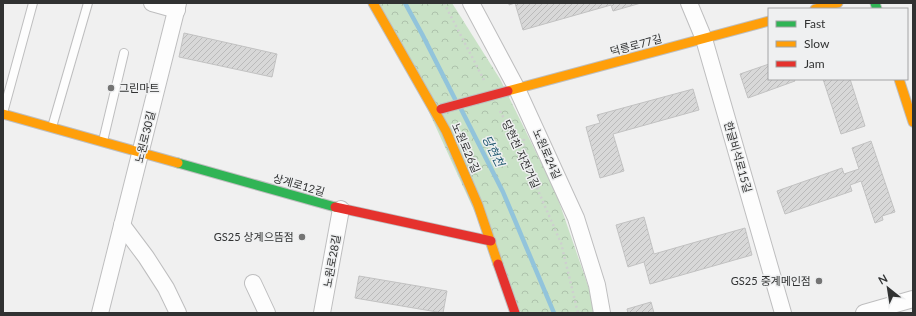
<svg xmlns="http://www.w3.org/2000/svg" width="916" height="316" viewBox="0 0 916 316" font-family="Lato,'Noto Sans KR',sans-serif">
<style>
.park{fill:url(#park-crowns)}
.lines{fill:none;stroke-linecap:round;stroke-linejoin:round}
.stream{stroke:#92c4db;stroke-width:4.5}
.building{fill:url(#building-hatch);stroke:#c2c2c2}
.lane-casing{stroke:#bebebf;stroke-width:10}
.street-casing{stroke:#bebebf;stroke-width:18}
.fast-casing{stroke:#bebebf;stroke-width:11}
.slow-casing{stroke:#bebebf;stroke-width:11}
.jam-casing{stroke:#bebebf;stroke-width:11}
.path{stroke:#cecfcf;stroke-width:2.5;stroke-dasharray:2 3;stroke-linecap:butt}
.lane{stroke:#fdfdfd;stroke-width:8}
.street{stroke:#fdfdfd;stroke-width:16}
.fast{stroke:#30b455;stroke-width:9}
.slow{stroke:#ff9f0a;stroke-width:9}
.jam{stroke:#e5322d;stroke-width:9}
.jam-bridge-casing{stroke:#bebebf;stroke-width:11;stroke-linecap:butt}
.jam-bridge{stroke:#e5322d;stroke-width:9}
.poi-dot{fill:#747474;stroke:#eff0f1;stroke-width:1.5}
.labels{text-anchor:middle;stroke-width:3;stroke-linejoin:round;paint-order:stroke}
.street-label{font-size:11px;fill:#313232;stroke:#eff0f1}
.poi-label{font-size:11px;fill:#313232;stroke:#eff0f1;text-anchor:end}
.water-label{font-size:12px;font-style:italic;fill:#225a71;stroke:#eff0f1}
</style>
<defs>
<pattern id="park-crowns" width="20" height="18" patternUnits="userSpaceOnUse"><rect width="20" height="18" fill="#c9e2c6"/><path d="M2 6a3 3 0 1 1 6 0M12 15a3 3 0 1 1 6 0" fill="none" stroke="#adc2ab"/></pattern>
<pattern id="building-hatch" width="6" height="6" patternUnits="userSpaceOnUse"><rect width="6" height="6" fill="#d8d8d8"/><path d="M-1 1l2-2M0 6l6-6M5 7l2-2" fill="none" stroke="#bababa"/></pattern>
</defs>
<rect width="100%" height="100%" fill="#f0f0f0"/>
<path class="park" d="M379,3h73l48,76 56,114 38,110 1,10h-74z"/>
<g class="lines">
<g class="stream">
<path d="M405,3l17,31 33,65"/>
<path d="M461,109l42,83 51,121"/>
</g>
</g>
<g class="building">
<path d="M509,3h132l-28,8 -2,-6 -88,25 -8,-27 -6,2z"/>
<path d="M184,33l93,21 -5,23 -93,-20z"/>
<path d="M769,64v15h25l1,2 -47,17 -8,-24z"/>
<path d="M823,79h27l15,47 -24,8z"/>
<path d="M693,89l6,21 -86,24 11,37 -24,7 -14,-51 14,-4 -3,-8z"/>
<path d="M871,141l24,71 -13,4 1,4 -8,3 -14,-42 -11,4 2,6 -67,23 -8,-23 65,-23 2,6 15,-5 -7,-21z"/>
<path d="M644,217l10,37 91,-26 7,27 -102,29 -6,-22 -16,5 -12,-42z"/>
<path d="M359,276l88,15 -4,22 -88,-15z"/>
<path d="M651,302l3,11h-26l-1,-4z"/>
</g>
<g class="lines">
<g class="lane-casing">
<g id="lane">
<path d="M3,113l30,-110"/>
<path d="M52,127l36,-124"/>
<path d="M103,141l21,-88"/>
</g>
</g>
<g class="street-casing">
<g id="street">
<path d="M152,3l25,7"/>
<path d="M471,3l46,86 59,129 21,67 5,28"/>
<path d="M689,3l15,36 79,274"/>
<path d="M122,225l24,32 20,31 12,25"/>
<path d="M253,283l14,30"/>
<path d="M100,313l78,-310"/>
<path d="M322,313l19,-104"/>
<path d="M864,313l49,-14"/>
</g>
</g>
<g class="fast-casing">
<g id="fast">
<path d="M875,3l2,6"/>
<path d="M178,163l157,44"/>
</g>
</g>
<g class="slow-casing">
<g id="slow">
<path d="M373,3l73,128 32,74 20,59"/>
<path d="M815,9l23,-6"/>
<path d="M899,79l14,43"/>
<path d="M508,91l261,-70"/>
<path d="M3,114l175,49"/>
</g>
</g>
<g class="jam-casing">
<g id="jam">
<path d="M335,207l156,34"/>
<path d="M498,264l17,49"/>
</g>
</g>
<g class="path">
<path d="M444,3l40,77"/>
<path d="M500,111l20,38 41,94 17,70"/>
<path d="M524,139l-1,4 16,47"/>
</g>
<use href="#lane" class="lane"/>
<use href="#street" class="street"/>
<use href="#fast" class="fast"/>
<use href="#slow" class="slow"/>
<use href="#jam" class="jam"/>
<g class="jam-bridge-casing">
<path id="jam-bridge" d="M441,109l67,-18"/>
</g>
<use href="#jam-bridge" class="jam-bridge"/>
</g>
<g class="poi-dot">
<circle cx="111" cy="88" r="4"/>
<circle cx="302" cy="237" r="4"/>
<circle cx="819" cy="281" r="4"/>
</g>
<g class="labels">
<g class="street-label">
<text transform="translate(636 45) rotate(-15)" y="4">덕릉로77길</text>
<text transform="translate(145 137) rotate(-76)" y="4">노원로30길</text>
<text transform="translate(466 148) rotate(66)" y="4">노원로26길</text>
<text transform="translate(521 154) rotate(65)" y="4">당현천 자전거길</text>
<text transform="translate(547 154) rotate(66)" y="4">노원로24길</text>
<text transform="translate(738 157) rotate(74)" y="4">한글비석로15길</text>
<text transform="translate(299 185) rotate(16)" y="4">상계로12길</text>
<text transform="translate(332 261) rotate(-80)" y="4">노원로28길</text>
</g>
<g class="poi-label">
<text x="119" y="92" text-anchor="start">그린마트</text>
<text x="294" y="241">GS25 상계으뜸점</text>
<text x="811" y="285">GS25 중계메인점</text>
</g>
<g class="water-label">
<text transform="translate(493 151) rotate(63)" y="4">당현천</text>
</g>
</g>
<rect width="916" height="316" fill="none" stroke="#313232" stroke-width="8"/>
<rect x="768" y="8" width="140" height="72" fill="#eff0f1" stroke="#a3a4a5"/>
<rect x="776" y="21" width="20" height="6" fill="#30b455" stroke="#a3a4a5"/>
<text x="804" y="28" font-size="12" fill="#313232">Fast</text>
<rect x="776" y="41" width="20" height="6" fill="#ff9f0a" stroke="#a3a4a5"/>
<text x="804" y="48" font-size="12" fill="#313232">Slow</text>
<rect x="776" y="61" width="20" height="6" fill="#e5322d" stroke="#a3a4a5"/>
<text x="804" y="68" font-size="12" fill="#313232">Jam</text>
<g transform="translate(888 288) rotate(330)" stroke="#eff0f1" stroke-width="3" paint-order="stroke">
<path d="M0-3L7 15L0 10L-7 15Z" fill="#313232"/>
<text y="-6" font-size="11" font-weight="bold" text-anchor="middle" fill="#313232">N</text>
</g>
</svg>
